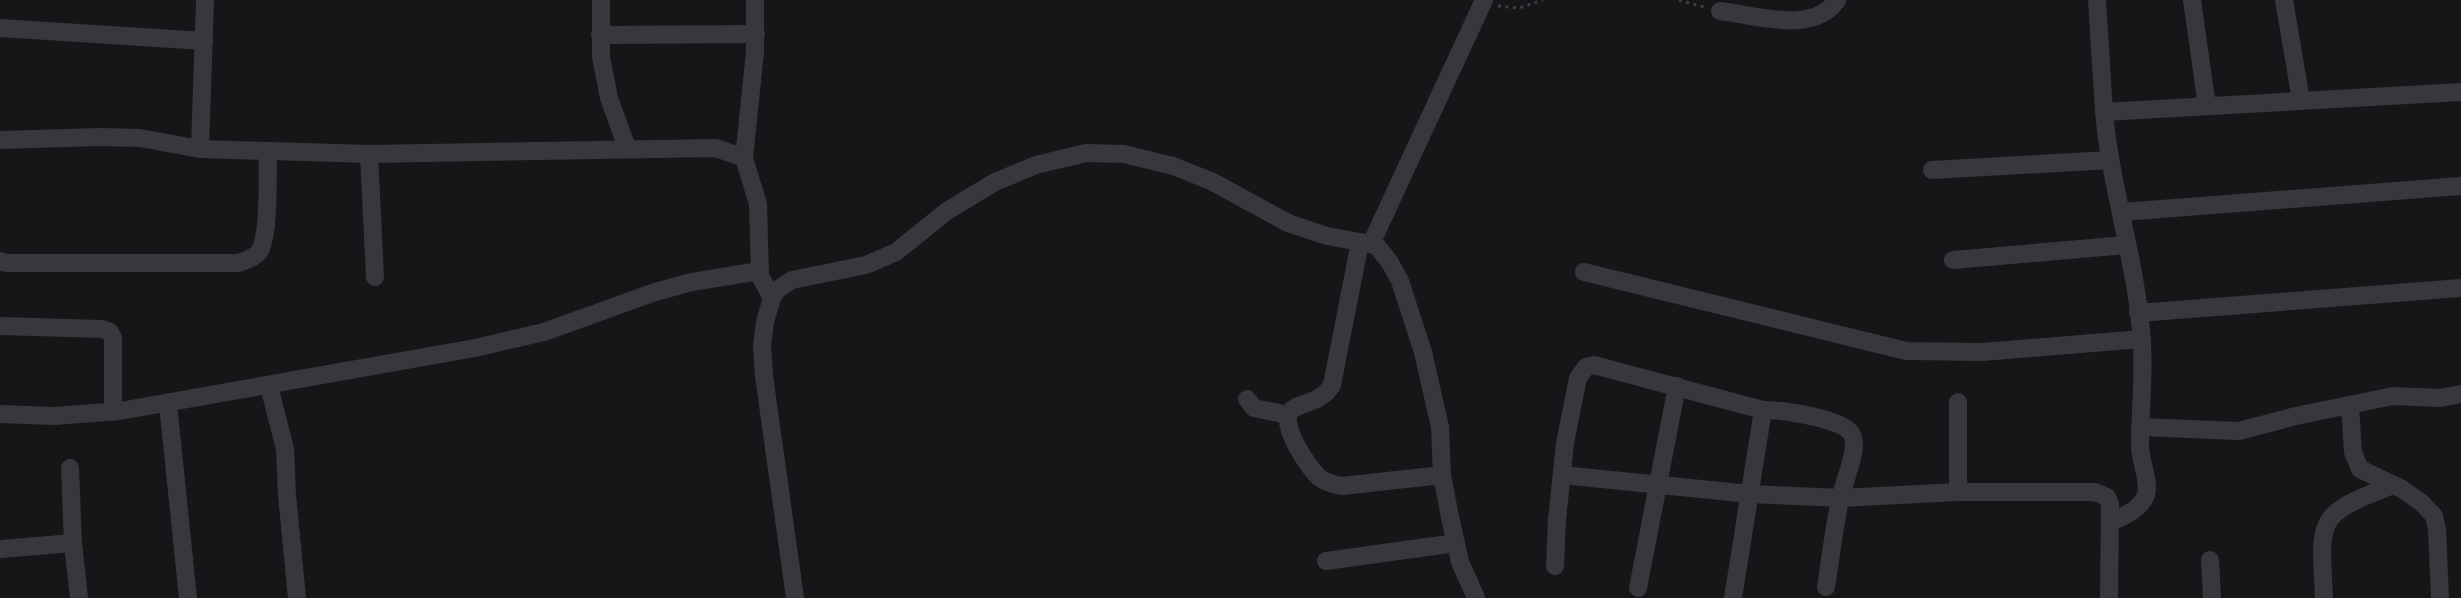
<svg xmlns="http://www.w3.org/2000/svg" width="2461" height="598" viewBox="0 0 2461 598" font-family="'Varela Round',sans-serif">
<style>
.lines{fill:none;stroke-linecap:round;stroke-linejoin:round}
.path{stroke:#3d3f44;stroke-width:3;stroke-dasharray:3 4.5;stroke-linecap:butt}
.minor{stroke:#37383d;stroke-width:18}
</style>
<rect width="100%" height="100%" fill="#161618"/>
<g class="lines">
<g class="path">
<path d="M1679,0l25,7"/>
<path d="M1498,6l21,2 24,-8"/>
</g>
<g class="minor">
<path d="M601,0v57l8,41 18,50"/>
<path d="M2097,0l7,112"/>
<path d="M2192,0l15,106"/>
<path d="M2284,0l17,100"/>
<path d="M1720,11c35,4 94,24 117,-11"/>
<path d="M0,28l204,13"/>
<path d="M600,35l156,-1"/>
<path d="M0,140l100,-3 40,1 60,11 169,5 347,-6 28,10 14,46 2,72 12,22"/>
<path d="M200,149l5,-149"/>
<path d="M369,154l6,123"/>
<path d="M744,158l11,-106v-52"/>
<path d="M1932,170l178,-10"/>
<path d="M2122,212l339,-26"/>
<path d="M1360,242l-28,143c-13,21 -34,16 -42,27 -10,14 19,57 30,66 7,5 14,7 22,8l100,-11"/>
<path d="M1371,244l113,-244"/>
<path d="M1953,260l173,-15"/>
<path d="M0,261l6,2h232c7,-2 16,-5 21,-11 11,-17 8,-77 9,-100"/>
<path d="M1584,272l322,79 76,1 160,-13"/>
<path d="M2138,313l323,-25"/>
<path d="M0,326l102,3 8,3 3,6v74"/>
<path d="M269,386l16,63 2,46 10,103"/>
<path d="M1247,399l7,9 34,7"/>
<path d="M168,404l20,194"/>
<path d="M2350,406l3,46 7,17 42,20 20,14 12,13 3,13 3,69"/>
<path d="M0,414l54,2 66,-5 355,-63 69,-16 111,-40 37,-10 67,-11"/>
<path d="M2140,427l99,4 57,-15 97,-20 47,2 21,-4"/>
<path d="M70,468l3,75 6,55"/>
<path d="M1562,475l188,19 90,4 118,-6h137l12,5 3,7 -1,94"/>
<path d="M1958,492v-90"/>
<path d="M2110,522c13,-5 31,-13 36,-27 4,-15 -6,-34 -6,-49 0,-33 4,-68 2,-101 -4,-78 -31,-154 -38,-233l357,-20"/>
<path d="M0,549l73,-6"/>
<path d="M2210,560l2,38"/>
<path d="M1326,561l130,-18"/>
<path d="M1555,566l2,-46 8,-77 13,-65 8,-11 8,-2 169,45c19,0 77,8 88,23 3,4 3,9 3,14 -2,17 -9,32 -13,49 -7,29 -10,61 -15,91"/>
<path d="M1638,588l39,-202"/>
<path d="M795,598l-31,-222 -2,-30 3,-24 7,-24 6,-9 14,-9 74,-15 30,-13 51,-41 48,-29 41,-17 50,-12 38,1 49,12 38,15 77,42 39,13 49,9 13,16 11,20 23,71 17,75 2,48 8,42 10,45 16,36"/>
<path d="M1733,598l30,-188"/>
<path d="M2324,598c-4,-80 -9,-83 69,-113"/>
</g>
</g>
</svg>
